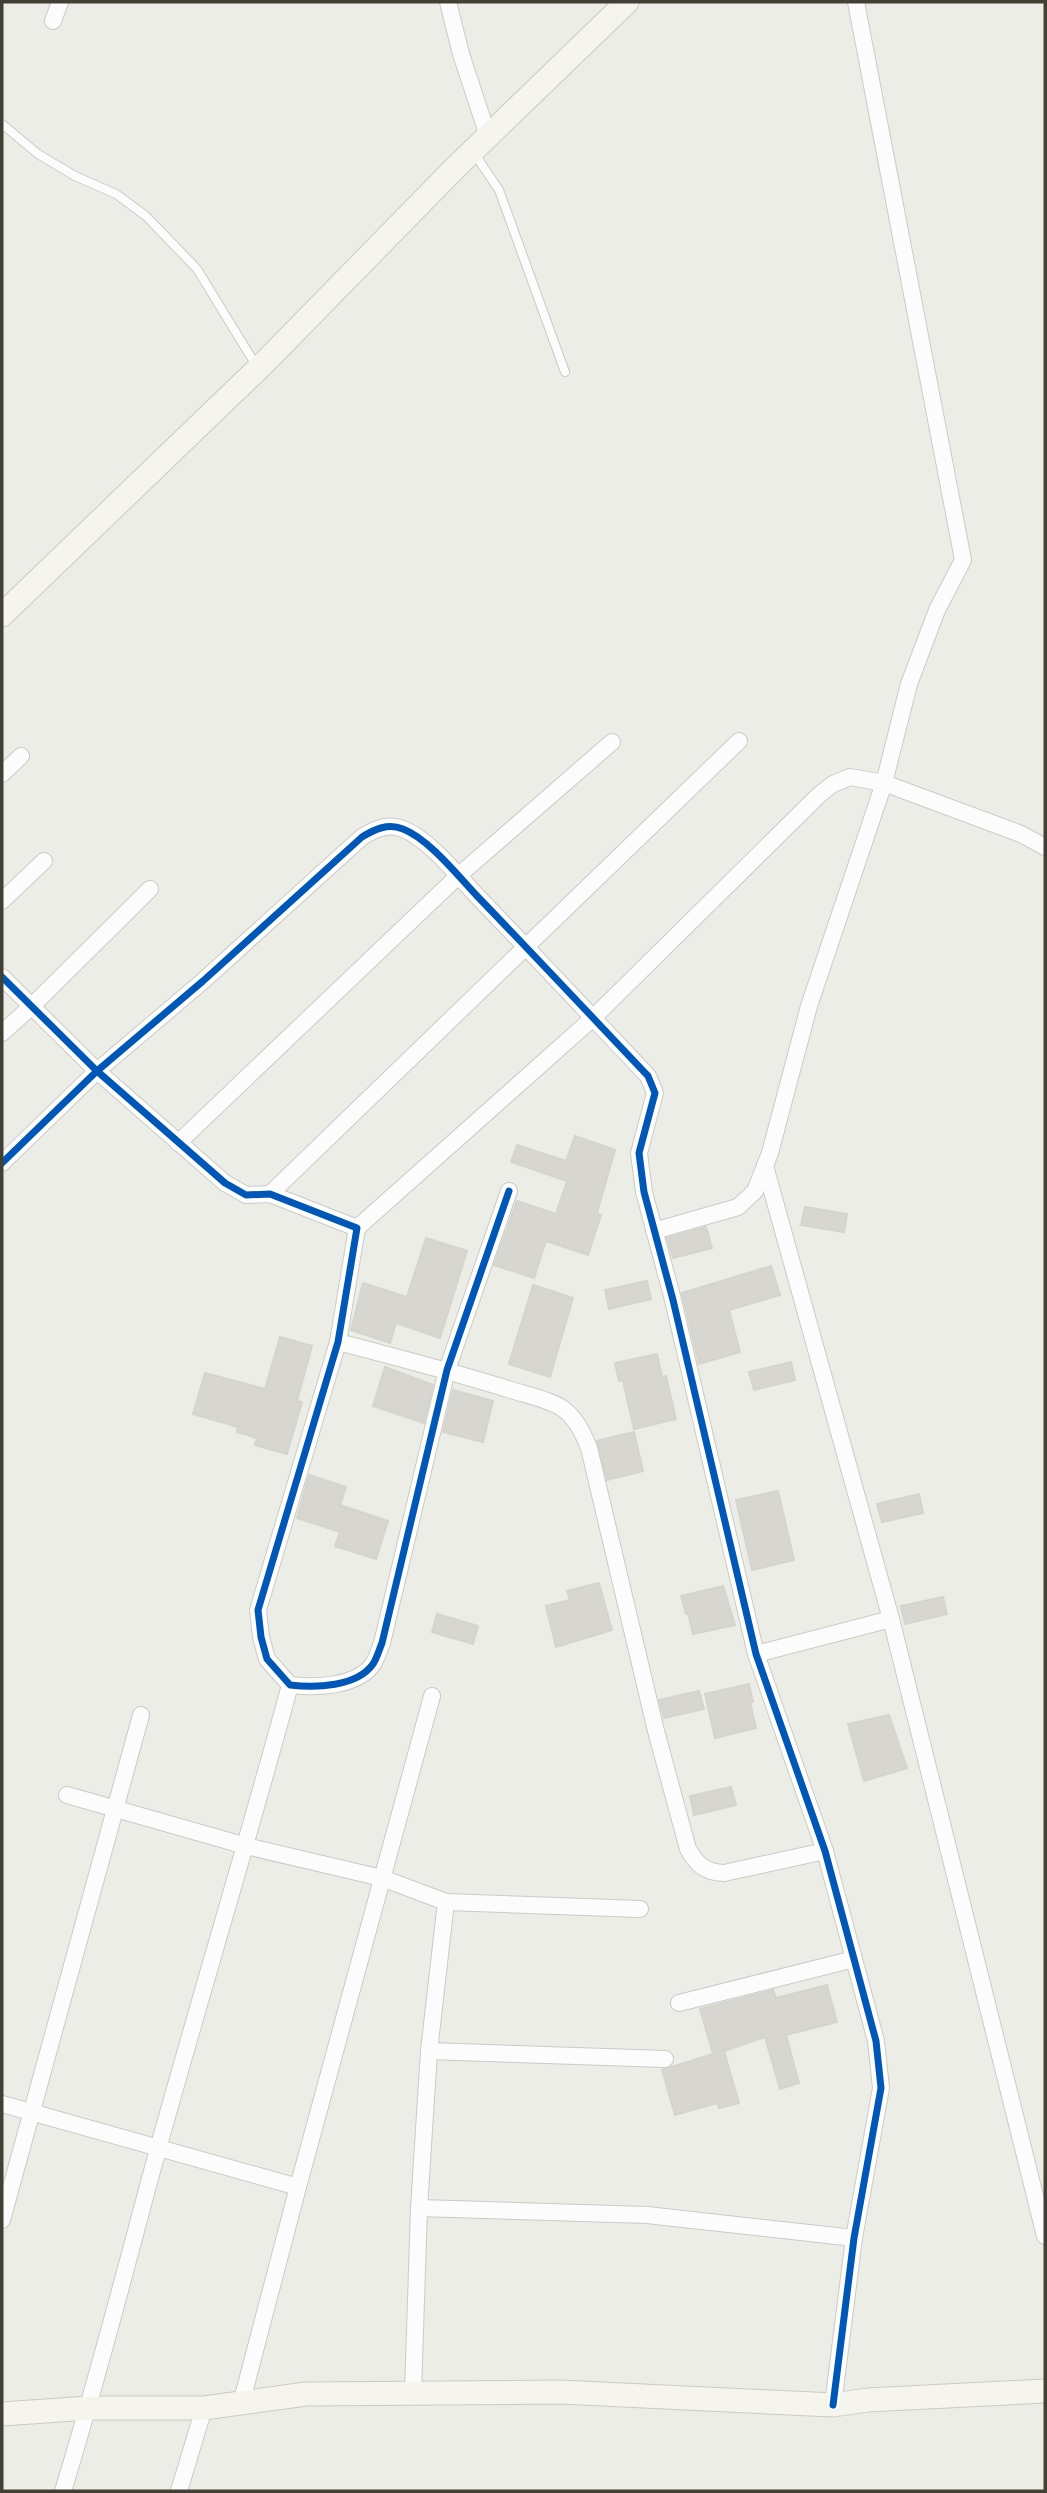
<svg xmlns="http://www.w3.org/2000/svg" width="1047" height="2493" viewBox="0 0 1047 2493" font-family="'Varela Round',sans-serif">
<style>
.building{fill:#d7d6d1;stroke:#d5d4ce;stroke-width:2}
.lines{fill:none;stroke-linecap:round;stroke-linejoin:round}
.lane-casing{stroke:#cbcbc6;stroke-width:10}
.street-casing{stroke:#cbcbc6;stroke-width:18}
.secondary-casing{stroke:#cbcbc0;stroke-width:25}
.lane{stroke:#fcfcfc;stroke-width:8}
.street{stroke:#fcfcfc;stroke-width:16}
.secondary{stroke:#f5f5ee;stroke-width:23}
.cycleway-casing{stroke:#fff;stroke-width:11}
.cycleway{stroke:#0057b8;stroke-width:7}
</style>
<rect width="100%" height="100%" fill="#edede8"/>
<g class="building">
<path d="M575,1136l40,14 -18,63 4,2 -13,40 -42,-14 -12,37 -40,-13 23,-64 39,13 11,-33 -56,-19 6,-17 49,16z"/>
<path d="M805,1207l42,7 -3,18 -43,-7z"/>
<path d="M706,1227l6,21 -39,10 -6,-20z"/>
<path d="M426,1238l41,13 -27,87 -44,-15 -6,20 -39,-13 12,-47 44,14z"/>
<path d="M771,1266l9,29 -51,15 11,42 -41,12 -17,-71z"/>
<path d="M647,1281l4,18 -42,10 -4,-19z"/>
<path d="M533,1285l40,13 -23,79 -41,-13z"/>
<path d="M280,1337l32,9 -15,55 5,1 -15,52 -32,-9 2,-7 -20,-6 1,-5 -45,-13 12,-41 60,16z"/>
<path d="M657,1354l5,23 4,-1 10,43 -42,10 -11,-48h-4l-4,-18z"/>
<path d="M791,1362l4,18 -41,10 -5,-18z"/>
<path d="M385,1367l48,18 -9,38 -51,-17z"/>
<path d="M453,1390l40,11 -10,41 -40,-10z"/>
<path d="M634,1432l9,39 -36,9 -10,-39z"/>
<path d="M309,1475l37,12 -6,18 48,16 -12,38 -41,-13 5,-14 -43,-14z"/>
<path d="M778,1491l16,69 -42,10 -16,-70z"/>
<path d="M919,1494l4,19 -41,9 -5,-18z"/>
<path d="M599,1583l13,47 -56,17 -10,-41 24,-6 -3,-9z"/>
<path d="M723,1586l12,39 -42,9 -5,-21 -2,1 -5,-18z"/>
<path d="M943,1597l4,17 -42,10 -4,-18z"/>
<path d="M437,1614l41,12 -5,18 -41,-12z"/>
<path d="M749,1684l4,18h-3l6,26 -41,10 -10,-44z"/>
<path d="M699,1691l5,18 -40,9 -5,-18z"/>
<path d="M889,1715l18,53 -43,13 -16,-57z"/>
<path d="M731,1787l5,18 -42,10 -4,-19z"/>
<path d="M827,1985l10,37 -51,13 13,48 -19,6 -15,-52 -41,14 15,52 -20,5 -2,-5 -42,12 -13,-45 51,-16 -13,-45 73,-19 3,8z"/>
</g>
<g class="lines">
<g class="lane-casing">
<g id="lane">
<path d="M2,124l36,30 37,22 41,18 30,22 51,53 60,98"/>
<path d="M474,153l25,37 66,182"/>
</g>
</g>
<g class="street-casing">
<g id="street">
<path d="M448,2l13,52 27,82"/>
<path d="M53,21l7,-19"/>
<path d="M2,774l19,-18"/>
<path d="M2,901l42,-40"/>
<path d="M2,977l95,94 128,112 21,12 24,-1 87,34 -19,114 -80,268 3,27 6,22 23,26c25,3 67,2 83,-21 4,-6 6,-14 9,-21l65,-273 62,-179"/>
<path d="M2,1033l30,-27 118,-117"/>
<path d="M178,1143l280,-267 154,-134"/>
<path d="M2,1163l95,-92 106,-90 159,-144c13,-8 26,-14 41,-8 26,10 55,47 75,68 57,59 113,119 170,179l7,17 -16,60 5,39 29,108 83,354 69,197 51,190 5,47 -27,150 -21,167"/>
<path d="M765,1166l126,453 154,617"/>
<path d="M270,1194l469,-453"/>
<path d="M357,1228l236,-210 226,-223 14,-11 17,-7 34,6 137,51 24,13"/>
<path d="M654,1231l84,-24 17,-16 15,-38 39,-147 75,-223 25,-99 28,-74 26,-50 -107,-558"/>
<path d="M338,1342c58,15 116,30 173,48 16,5 37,9 51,18 14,10 21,25 27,40l67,283 32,118c9,16 17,23 36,24l101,-22"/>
<path d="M756,1654l135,-35"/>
<path d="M67,1795l179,51 136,32 64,24 194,7"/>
<path d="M679,2003l175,-44"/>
<path d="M429,2051l236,8"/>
<path d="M2,2104l296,83"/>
<path d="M419,2208l228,7 207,23"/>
<path d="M2,2220l139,-505"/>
<path d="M413,2393l6,-185 10,-157 17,-149"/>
<path d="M241,2404l57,-217 134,-491"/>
<path d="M63,2491c35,-113 64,-228 95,-342 43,-155 90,-309 132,-464"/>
<path d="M179,2491l25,-83"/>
</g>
</g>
<g class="secondary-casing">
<g id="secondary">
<path d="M2,615l264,-254 188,-192 173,-167"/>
<path d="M2,2414l87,-6h115l102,-14 254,-2 273,13 35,-5 177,-9"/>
</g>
</g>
<use href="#lane" class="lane"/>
<use href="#street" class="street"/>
<use href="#secondary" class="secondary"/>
<g class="cycleway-casing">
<g id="cycleway">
<path d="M2,977l95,94 128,112 21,12 24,-1 87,34 -19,114 -80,268 3,27 6,22 23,26c25,3 67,2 83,-21 4,-6 6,-14 9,-21l65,-273 62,-179"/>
<path d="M2,1163l95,-92 106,-90 159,-144c13,-8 26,-14 41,-8 26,10 55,47 75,68 57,59 113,119 170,179l7,17 -16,60 5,39 29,108 83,354 69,197 51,190 5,47 -27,150 -21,167"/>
</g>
</g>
<use href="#cycleway" class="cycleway"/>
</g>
<rect width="1047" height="2493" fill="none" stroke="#424035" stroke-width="7"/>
</svg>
